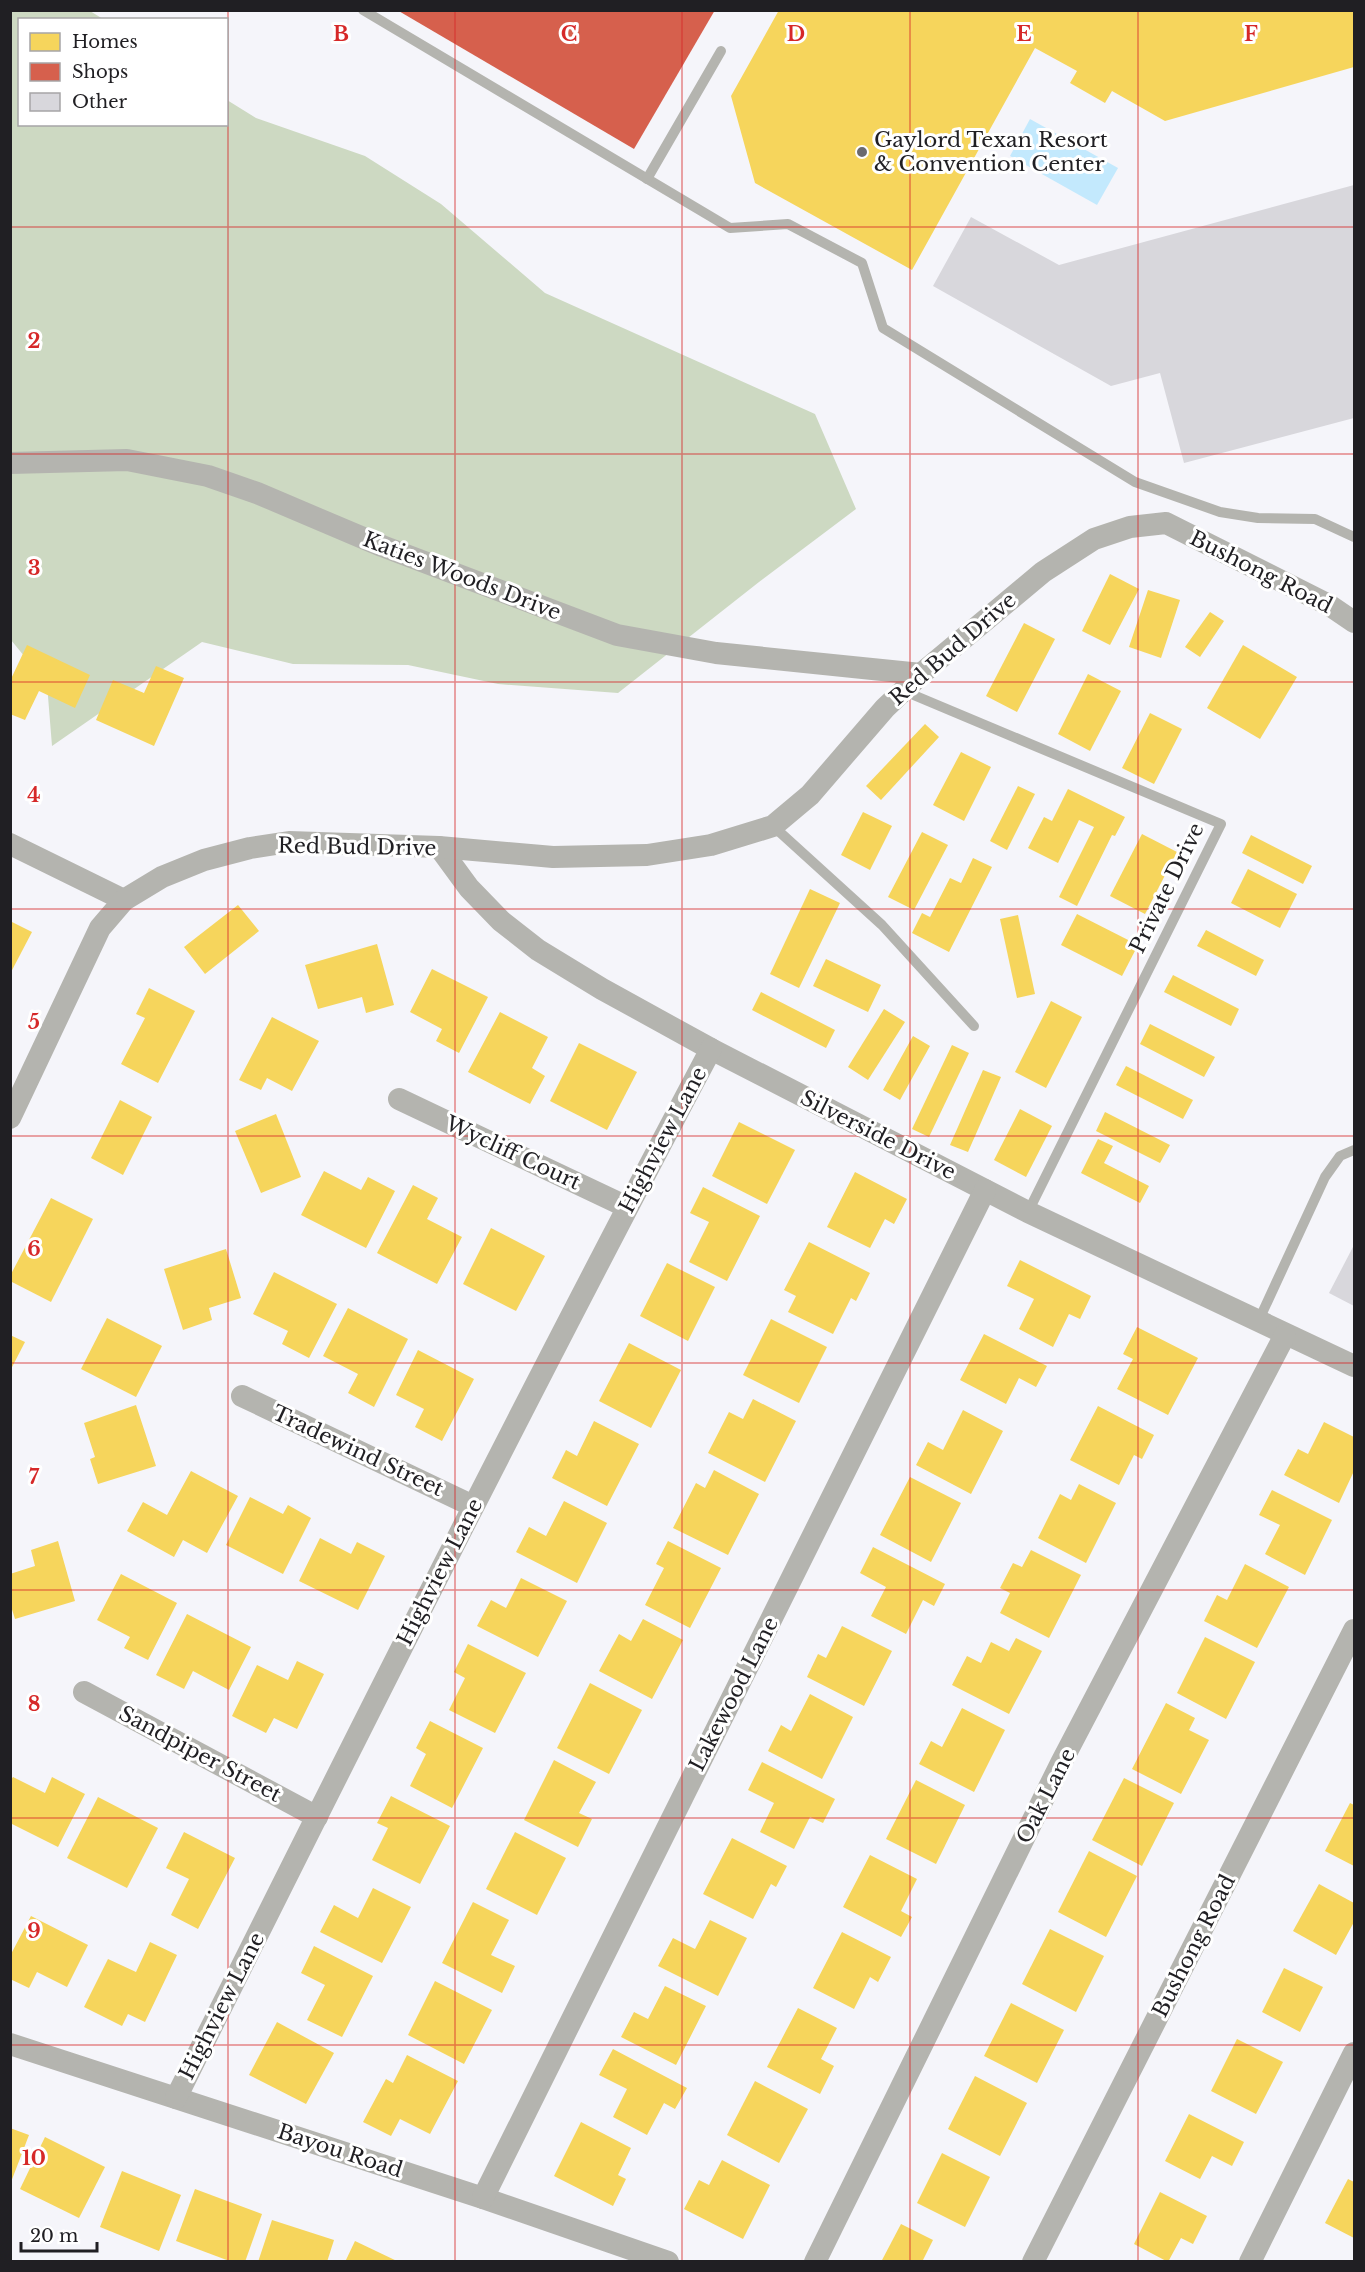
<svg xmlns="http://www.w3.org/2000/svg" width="1365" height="2272" viewBox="0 0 1365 2272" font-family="'Libre Baskerville',serif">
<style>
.forest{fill:#cdd9c2}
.water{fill:#c3e9fd}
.homes{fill:#f6d55c}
.shops{fill:#d6604d}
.building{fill:#d8d7dc}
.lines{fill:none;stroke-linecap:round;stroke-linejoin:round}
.lane{stroke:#b4b4af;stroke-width:10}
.street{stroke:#b4b4af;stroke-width:22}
.grid{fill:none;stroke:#d62828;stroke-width:1.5;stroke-opacity:0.55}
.poi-dot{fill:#6b6a6e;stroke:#fff;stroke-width:2}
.labels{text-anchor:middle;stroke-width:6;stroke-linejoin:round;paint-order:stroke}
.poi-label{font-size:21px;fill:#201f23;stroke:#fff;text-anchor:start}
.street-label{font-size:21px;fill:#201f23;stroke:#fff}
.grid-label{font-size:20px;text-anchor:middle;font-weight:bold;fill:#d62828;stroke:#fff;stroke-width:6;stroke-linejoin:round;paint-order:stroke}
</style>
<rect width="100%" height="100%" fill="#f5f5fa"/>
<path class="forest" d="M10,11h80l13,8 -83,1v104h206l1,-24 29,18 109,38 76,48 104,89 270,121 41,95 -97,73 -141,111 -120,-9 -90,-19 -115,-1 -91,-22 -150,104 -5,-62 -36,-44z"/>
<path class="water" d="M1030,119l88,49 -21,37 -87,-49z"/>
<g class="homes">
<path d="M779,10h575v57l-189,54 -53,-30 -7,12 -35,-20 7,-12 -42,-23 -123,222 -157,-87 -24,-87z"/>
<path d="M1110,574l29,15 -29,56 -28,-14z"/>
<path d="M1148,590l32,10 -19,58 -32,-11z"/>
<path d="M1210,612l14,9 -24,36 -15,-10z"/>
<path d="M1024,623l31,16 -38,73 -31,-16z"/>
<path d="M27,645l63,30 -15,33 -36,-17 -14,29 -15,-6v-33z"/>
<path d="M1243,645l54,32 -37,62 -53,-31z"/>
<path d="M156,666l28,12 -30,68 -58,-26 17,-40 31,13z"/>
<path d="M1088,674l33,17 -31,60 -32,-17z"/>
<path d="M1150,713l32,16 -28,55 -32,-16z"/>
<path d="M925,724l14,13 -58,63 -15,-14z"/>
<path d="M961,752l30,15 -27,54 -31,-16z"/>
<path d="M1018,786l17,8 -28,56 -17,-9z"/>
<path d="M1068,789l57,28 -10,19 -3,-1 -35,71 -18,-9 35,-70 -15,-7 -21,43 -30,-15 16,-31 8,4z"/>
<path d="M863,812l29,14 -22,44 -29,-15z"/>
<path d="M922,832l26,13 -34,65 -26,-13z"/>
<path d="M1142,834l35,18 -32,62 -35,-18z"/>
<path d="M1251,835l61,31 -9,18 -61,-31z"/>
<path d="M973,858l19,9 -43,85 -37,-19 10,-20 8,4 20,-39 11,5z"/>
<path d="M1248,869l49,25 -17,34 -49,-25z"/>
<path d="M810,889l30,14 -41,85 -29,-14z"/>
<path d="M238,905l21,26 -54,43 -21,-27z"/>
<path d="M1077,914l61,31 -16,31 -61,-31z"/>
<path d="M1018,915l17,79 -18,4 -17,-79z"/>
<path d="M10,921l22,11 -22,42z"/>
<path d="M1206,930l58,30 -8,16 -59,-30z"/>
<path d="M377,944l17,61 -28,8 -4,-16 -44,12 -13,-44z"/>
<path d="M826,959l55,26 -13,27 -55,-26z"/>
<path d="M432,969l56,28 -29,56 -23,-12 6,-12 -32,-17z"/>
<path d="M1173,975l66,34 -8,17 -67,-34z"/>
<path d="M149,988l46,23 -37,72 -37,-19 24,-46 -9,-4z"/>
<path d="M761,992l74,38 -9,18 -74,-38z"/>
<path d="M1051,1001l31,16 -36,71 -31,-16z"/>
<path d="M884,1009l21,13 -37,58 -20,-13z"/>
<path d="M500,1012l48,25 -16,31 13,8 -15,28 -62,-32z"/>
<path d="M272,1017l47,24 -27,50 -25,-13 -6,12 -22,-10z"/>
<path d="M1150,1024l65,33 -11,20 -64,-33z"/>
<path d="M913,1036l17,10 -30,54 -17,-10z"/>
<path d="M579,1043l58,29 -30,58 -57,-29z"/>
<path d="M952,1045l17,8 -40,84 -17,-8z"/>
<path d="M1126,1066l67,34 -10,19 -67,-34z"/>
<path d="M983,1070l18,7 -33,75 -18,-7z"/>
<path d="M120,1100l32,17 -29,58 -32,-17z"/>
<path d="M1020,1109l32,17 -26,51 -32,-17z"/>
<path d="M1105,1112l65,33 -10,18 -64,-32z"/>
<path d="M276,1114l25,63 -40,16 -26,-62z"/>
<path d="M739,1122l56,28 -28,54 -55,-28z"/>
<path d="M1098,1139l15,7 -9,17 45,23 -9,17 -59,-30z"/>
<path d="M324,1171l37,19 7,-13 27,14 -29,57 -65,-33z"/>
<path d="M855,1172l52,27 -13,25 -9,-5 -15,29 -43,-21z"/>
<path d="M413,1185l25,13 -11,21 35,18 -25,47 -60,-31z"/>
<path d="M703,1187l57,29 -33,65 -38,-19 20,-40 -19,-9z"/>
<path d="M51,1198l42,21 -42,83 -41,-21v-5z"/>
<path d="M491,1228l54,28 -29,55 -53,-27z"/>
<path d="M809,1242l61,31 -14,28 -5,-3 -18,36 -45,-22 8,-16 -12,-6z"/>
<path d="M226,1249l15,49 -32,10 3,12 -29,10 -19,-61z"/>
<path d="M1020,1260l71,36 -11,23 -11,-5 -16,33 -34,-18 15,-30 -27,-13z"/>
<path d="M667,1263l48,24 -27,54 -48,-25z"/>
<path d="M274,1272l63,32 -28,54 -27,-14 6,-13 -35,-17z"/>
<path d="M348,1308l60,31 -34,68 -26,-14 10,-19 -35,-18z"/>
<path d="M107,1318l55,28 -26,51 -55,-28z"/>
<path d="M771,1319l56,28 -28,56 -56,-28z"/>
<path d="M1137,1327l61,31 -30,57 -51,-26 16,-30 -10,-5z"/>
<path d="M984,1334l63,32 -11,21 -17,-9 -13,26 -46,-24z"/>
<path d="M10,1335l15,7 -15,29z"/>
<path d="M629,1343l52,27 -30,58 -52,-27z"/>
<path d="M418,1350l56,29 -32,62 -27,-14 9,-18 -28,-14z"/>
<path d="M753,1399l43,22 -31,61 -57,-29 21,-41 14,7z"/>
<path d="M136,1405l20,61 -58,18 -8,-25 5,-2 -11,-34z"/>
<path d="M1098,1406l56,29 -12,24 -8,-4 -15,30 -49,-25z"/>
<path d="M963,1410l40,21 -32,63 -55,-29 12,-23 15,8z"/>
<path d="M594,1421l45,23 -32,62 -55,-28 14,-28 11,6z"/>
<path d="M1324,1422l30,15v34l-15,32 -55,-28 14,-26 10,5z"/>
<path d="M714,1470l45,24 -31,61 -55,-27 23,-45 9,5z"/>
<path d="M191,1471l47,25 -31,57 -24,-13 -9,17 -47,-26 16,-29 24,13z"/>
<path d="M910,1477l51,26 -30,59 -51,-27z"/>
<path d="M1079,1484l37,19 -30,60 -48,-25 22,-44 11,6z"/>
<path d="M1272,1490l60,30 -27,55 -40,-21 15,-29 -21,-10z"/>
<path d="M250,1497l33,17 5,-9 23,13 -28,56 -57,-29z"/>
<path d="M564,1501l43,22 -30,60 -61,-31 13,-25 17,9z"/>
<path d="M320,1538l31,16 6,-12 28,14 -27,54 -59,-29z"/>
<path d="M58,1541l17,60 -60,18 -5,-16v-29l25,-8 -4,-16z"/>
<path d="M668,1541l53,27 -31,60 -45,-23 19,-37 -8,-4z"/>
<path d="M873,1547l72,37 -11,22 -11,-6 -17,34 -35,-18 15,-29 -26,-14z"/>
<path d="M1031,1550l50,25 -32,63 -49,-25 10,-20 -10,-5 13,-25 9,4z"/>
<path d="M1245,1564l44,23 -32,61 -53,-27 13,-26 10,5z"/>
<path d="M121,1574l56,29 -29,57 -24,-12 6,-11 -33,-17z"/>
<path d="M521,1578l46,23 -29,56 -61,-31 14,-26 15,8z"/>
<path d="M187,1614l64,33 -22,43 -36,-19 -9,18 -28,-14z"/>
<path d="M643,1619l40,21 -31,59 -53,-28 20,-37 12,7z"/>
<path d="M842,1626l50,25 -28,55 -57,-29 11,-23 8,4z"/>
<path d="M1205,1637l50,25 -29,57 -49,-26z"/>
<path d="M1016,1638l26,13 -33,63 -57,-29 15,-29 14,7 10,-21 18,9z"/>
<path d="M468,1644l58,29 -31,60 -46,-23 16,-32 -11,-6z"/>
<path d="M297,1661l27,13 -27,55 -23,-11 -8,15 -34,-17 25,-51 31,15z"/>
<path d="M590,1683l52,27 -33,64 -52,-26z"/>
<path d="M810,1694l43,23 -31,62 -54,-28 13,-26 10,6z"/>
<path d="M1166,1703l29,15 -6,12 20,10 -28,54 -49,-25z"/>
<path d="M962,1708l43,22 -31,62 -55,-28 12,-23 11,6z"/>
<path d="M430,1721l53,27 -31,60 -42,-22 16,-32 -10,-6z"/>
<path d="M554,1760l42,22 -17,31 13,6 -14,28 -54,-27z"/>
<path d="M762,1762l73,37 -12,24 -13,-6 -16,32 -34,-17 14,-29 -26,-13z"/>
<path d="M13,1777l32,16 7,-16 33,17 -27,53 -48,-24v-42z"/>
<path d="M1124,1778l50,25 -32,63 -50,-26z"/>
<path d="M916,1780l49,25 -29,59 -50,-25z"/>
<path d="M391,1796l59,30 -30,58 -48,-24 16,-32 -11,-5z"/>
<path d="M98,1797l60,31 -31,60 -60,-30z"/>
<path d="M1350,1803l4,2v61l-29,-15z"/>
<path d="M184,1832l51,26 -37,71 -27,-14 18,-36 -23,-11z"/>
<path d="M515,1832l51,26 -29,57 -51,-26z"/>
<path d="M732,1838l55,28 -11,21 -5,-3 -18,35 -50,-25z"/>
<path d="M1089,1851l48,25 -31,61 -48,-25z"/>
<path d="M870,1855l47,24 -16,32 11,6 -11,20 -58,-30z"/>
<path d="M1319,1884l35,19v19l-18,33 -43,-24z"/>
<path d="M373,1888l38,19 -29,56 -62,-31 14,-27 24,13z"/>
<path d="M473,1902l36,18 -18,35 24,11 -13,27 -60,-30z"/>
<path d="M31,1916l57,29 -21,42 -30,-15 -8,16 -19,-9v-23z"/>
<path d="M710,1920l37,18 -29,58 -60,-30 15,-28 22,11z"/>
<path d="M1050,1929l54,27 -28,56 -54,-28z"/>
<path d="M842,1932l49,25 -13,25 -8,-5 -16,32 -41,-21z"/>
<path d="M150,1942l27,13 -32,67 -17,-8 -6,12 -38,-19 24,-48 28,13z"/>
<path d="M314,1946l59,30 -31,61 -35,-17 18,-35 -24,-12z"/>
<path d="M1284,1968l39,19 -23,45 -38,-20z"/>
<path d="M435,1981l57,29 -28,54 -56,-29z"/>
<path d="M665,1986l41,20 -30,59 -55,-28 13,-25 14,7z"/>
<path d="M1011,2003l53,27 -27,53 -53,-27z"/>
<path d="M798,2008l39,20 -16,31 13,7 -14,28 -53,-27z"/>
<path d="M277,2022l57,31 -28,51 -57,-29z"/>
<path d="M1237,2039l46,23 -27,52 -45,-23z"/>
<path d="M613,2049l74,39 -12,21 -11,-6 -17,32 -34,-18 14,-28 -28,-14z"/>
<path d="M407,2055l51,26 -28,53 -30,-15 -9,17 -28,-14 23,-43 7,4z"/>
<path d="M975,2076l52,27 -27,53 -52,-27z"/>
<path d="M755,2081l53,28 -29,54 -52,-28z"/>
<path d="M1189,2114l55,28 -12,24 -20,-10 -12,23 -35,-18z"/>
<path d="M581,2122l50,26 -13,27 8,4 -13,27 -59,-30z"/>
<path d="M10,2128l19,7 -18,47h-1z"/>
<path d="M45,2137l60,30 -26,51 -59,-29z"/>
<path d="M942,2153l48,24 -25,50 -48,-24z"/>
<path d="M722,2160l48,25 -27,54 -59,-30 15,-29 10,5z"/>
<path d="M122,2171l59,24 -22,56 -59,-24z"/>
<path d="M1348,2179l6,3v56l-29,-15z"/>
<path d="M195,2189l67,25 -17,48h-13l-56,-21z"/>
<path d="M1160,2192l47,24 -14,28 -12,-6 -13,24 -34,-18z"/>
<path d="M272,2220l62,20 -7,22h-69z"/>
<path d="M901,2224l32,16 -11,22h-41z"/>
<path d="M355,2241l44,21h-54z"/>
</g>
<path class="shops" d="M397,10h318l-81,139z"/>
<g class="building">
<path d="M1354,185v233l-170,45 -24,-90 -49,13 -178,-100 38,-69 88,48z"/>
<path d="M1354,1245v61l-25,-13z"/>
</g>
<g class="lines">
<g class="lane">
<path d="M363,10l367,218 58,-4 74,39 21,65 252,154 85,30 38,6 57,1 39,18"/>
<path d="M647,179l74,-128"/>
<path d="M904,691l317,133 -193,388"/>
<path d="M773,826l109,99 92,101"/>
<path d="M1258,1322l67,-145 15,-21 14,-6"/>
</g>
<g class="street">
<path d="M10,463l117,-3 81,16 49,17 125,53 235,89 99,18 205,21"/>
<path d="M10,844l114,56"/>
<path d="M439,847l30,41 32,33 37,29 64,39 109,60 317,163 326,154"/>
<path d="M399,1099l228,108"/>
<path d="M10,1118l90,-190 24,-28 38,-23 42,-17 46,-12 39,-6 150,5 114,10 94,-2 64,-10 62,-19 37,-31 75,-87 36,-34 122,-102 51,-33 36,-12 36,-4 163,82 25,17"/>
<path d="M242,1396l231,110"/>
<path d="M84,1692l233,125"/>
<path d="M10,2044l473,154 185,64"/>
<path d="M176,2098c175,-351 351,-702 535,-1049"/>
<path d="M483,2198l502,-1008"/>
<path d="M815,2262l246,-499 224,-428"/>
<path d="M1033,2262l321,-632"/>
<path d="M1250,2262l104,-209"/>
</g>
</g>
<path class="grid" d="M228,10v2252M455,10v2252M682,10v2252M910,10v2252M1138,10v2252M10,227h1344M10,454h1344M10,682h1344M10,909h1344M10,1136h1344M10,1363h1344M10,1590h1344M10,1818h1344M10,2045h1344"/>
<circle class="poi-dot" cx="862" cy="152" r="6"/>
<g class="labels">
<g class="poi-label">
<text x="874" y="147">Gaylord Texan Resort<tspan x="874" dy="24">&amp; Convention Center</tspan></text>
</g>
<g class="street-label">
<text transform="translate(1261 572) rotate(27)" y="7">Bushong Road</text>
<text transform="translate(462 576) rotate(21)" y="7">Katies Woods Drive</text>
<text transform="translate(953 649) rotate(-41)" y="7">Red Bud Drive</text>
<text transform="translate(357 847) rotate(1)" y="7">Red Bud Drive</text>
<text transform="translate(1167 888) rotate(-64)" y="7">Private Drive</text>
<text transform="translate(878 1135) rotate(27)" y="7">Silverside Drive</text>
<text transform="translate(663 1140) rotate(-62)" y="7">Highview Lane</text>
<text transform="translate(513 1153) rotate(25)" y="7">Wycliff Court</text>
<text transform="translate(358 1451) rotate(25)" y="7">Tradewind Street</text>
<text transform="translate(440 1572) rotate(-63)" y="7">Highview Lane</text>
<text transform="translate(734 1694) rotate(-63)" y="7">Lakewood Lane</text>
<text transform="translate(200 1754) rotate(28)" y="7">Sandpiper Street</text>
<text transform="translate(1046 1796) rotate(-63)" y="7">Oak Lane</text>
<text transform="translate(1194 1946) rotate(-63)" y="7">Bushong Road</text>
<text transform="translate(222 2006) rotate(-63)" y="7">Highview Lane</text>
<text transform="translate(340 2151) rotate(18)" y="7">Bayou Road</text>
</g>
</g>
<g class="grid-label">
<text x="341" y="41">B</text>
<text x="569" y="41">C</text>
<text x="796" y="41">D</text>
<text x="1024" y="41">E</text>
<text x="1251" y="41">F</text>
<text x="34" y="348">2</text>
<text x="34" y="575">3</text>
<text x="34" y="802">4</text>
<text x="34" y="1029">5</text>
<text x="34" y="1256">6</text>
<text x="34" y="1484">7</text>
<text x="34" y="1711">8</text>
<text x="34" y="1938">9</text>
<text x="34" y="2165">10</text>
</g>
<rect width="1365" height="2272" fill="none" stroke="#201f23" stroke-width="24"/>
<rect x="18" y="18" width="210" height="108" fill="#ffffff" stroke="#a6a5a7" stroke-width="1.5"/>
<rect x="30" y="33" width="30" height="18" fill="#f6d55c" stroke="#a6a5a7" stroke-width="1.5"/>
<text x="72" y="48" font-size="18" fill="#201f23">Homes</text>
<rect x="30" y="63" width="30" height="18" fill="#d6604d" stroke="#a6a5a7" stroke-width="1.5"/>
<text x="72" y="78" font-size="18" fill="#201f23">Shops</text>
<rect x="30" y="93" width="30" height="18" fill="#d8d7dc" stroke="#a6a5a7" stroke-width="1.5"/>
<text x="72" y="108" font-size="18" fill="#201f23">Other</text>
<path d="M21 2242v9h76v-9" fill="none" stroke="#201f23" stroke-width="3"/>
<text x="30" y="2242" font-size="18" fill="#201f23" stroke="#ffffff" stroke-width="4.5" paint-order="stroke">20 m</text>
</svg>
